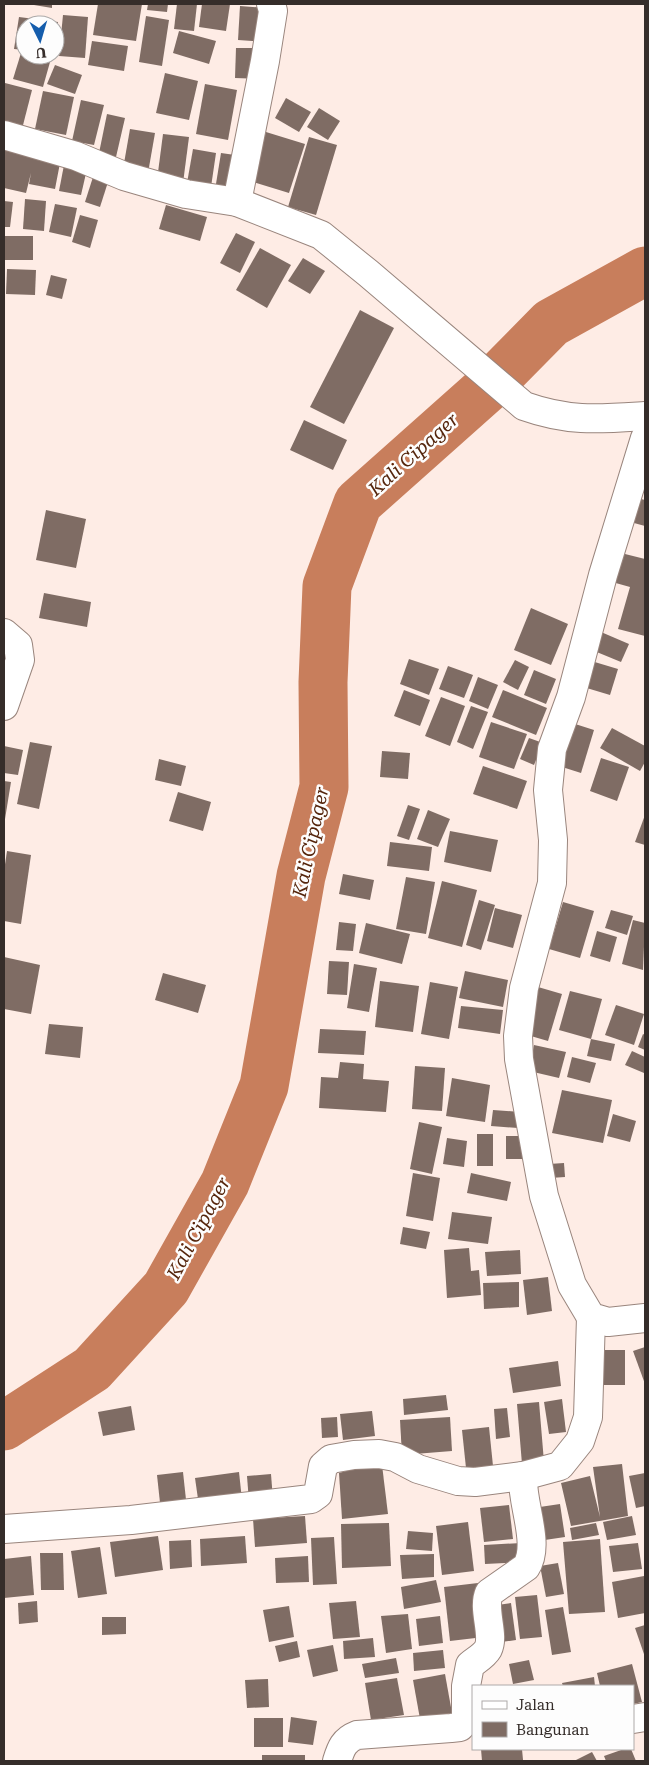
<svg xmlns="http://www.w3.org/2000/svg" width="649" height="1765" viewBox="0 0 649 1765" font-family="'Roboto Serif',serif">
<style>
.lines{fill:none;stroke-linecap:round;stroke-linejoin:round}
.river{stroke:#c87e5c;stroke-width:49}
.building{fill:#7f6c64}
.minor-casing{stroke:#99857d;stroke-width:30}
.minor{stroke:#fff;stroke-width:28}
.labels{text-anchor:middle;stroke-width:5;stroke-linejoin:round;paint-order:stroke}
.water-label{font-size:19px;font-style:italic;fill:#55250c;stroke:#fdfdfd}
</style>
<rect width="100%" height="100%" fill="#feece5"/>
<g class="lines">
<path class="river" d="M4,1426l88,-57 74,-81 59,-105 39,-97 37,-210 23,-89 -1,-105 4,-96 31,-83 127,-113 66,-67 94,-52"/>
</g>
<g class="building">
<path d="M28,4h24v4z"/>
<path d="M98,4h44l-6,37 -43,-6z"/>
<path d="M148,4h20l-1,8 -20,-2z"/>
<path d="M177,4h20l-3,27 -20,-2z"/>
<path d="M202,4h28l-4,27 -27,-4z"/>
<path d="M240,6l28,2 -2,34 -28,-2z"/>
<path d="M63,15l25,2 -3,41 -26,-2z"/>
<path d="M146,16l23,4 -7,46 -23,-4z"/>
<path d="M19,17l39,5 -2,11 -1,-8h-30v25l-11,-1z"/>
<path d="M179,31l37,10 -7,23 -36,-11z"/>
<path d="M92,41l36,5 -4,25 -36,-6z"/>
<path d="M236,48h25l-1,31 -25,-1z"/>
<path d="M21,53l29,9 -7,25 -30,-8z"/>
<path d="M55,65l27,10 -7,19 -28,-10z"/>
<path d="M165,73l33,8 -9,39 -33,-7z"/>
<path d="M5,83l27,7 -10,39 -18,-5z"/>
<path d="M205,84l32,6 -9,50 -32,-6z"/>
<path d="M43,91l31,6 -8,38 -31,-6z"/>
<path d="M286,98l25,14 -12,20 -24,-14z"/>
<path d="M81,100l23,5 -10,40 -22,-4z"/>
<path d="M319,108l21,13 -12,19 -21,-13z"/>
<path d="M107,114l18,4 -9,39 -17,-4z"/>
<path d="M130,129l25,4 -7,40 -25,-4z"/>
<path d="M266,132l39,12 -16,49 -39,-12z"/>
<path d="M163,134l26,3 -6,46 -26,-3z"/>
<path d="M309,137l28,8 -21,70 -28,-8z"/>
<path d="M193,149l23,4 -5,34 -24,-4z"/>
<path d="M4,150l56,13 -5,26 -26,-5 2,-11 -5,20 -22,-5z"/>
<path d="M221,153l21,3 -6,38 -21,-4z"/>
<path d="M64,165l23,4 -6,26 -22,-4z"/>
<path d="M93,177l15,5 -8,25 -15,-5z"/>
<path d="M25,199l21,2 -2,30 -21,-2z"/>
<path d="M4,201l9,1 -3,25h-6z"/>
<path d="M55,204l22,4 -6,29 -22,-5z"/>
<path d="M166,205l41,12 -7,24 -41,-12z"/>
<path d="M80,215l18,5 -8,28 -18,-6z"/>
<path d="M236,233l19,9 -15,31 -20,-10z"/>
<rect x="4" y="236" width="29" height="24"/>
<path d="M260,248l31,17 -24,43 -31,-18z"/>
<path d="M303,258l22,13 -15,23 -22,-13z"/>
<path d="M7,269l29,1 -1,25 -29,-1z"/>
<path d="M51,275l16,4 -5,20 -16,-4z"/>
<path d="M360,310l34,18 -50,96 -34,-17z"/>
<path d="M304,420l43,20 -14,30 -43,-20z"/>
<path d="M641,499l4,1v26l-11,-3z"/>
<path d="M46,510l40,9 -10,49 -40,-8z"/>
<path d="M613,551l32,8v77l-27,-7 12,-42 -25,-7z"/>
<path d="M44,593l47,9 -4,25 -48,-9z"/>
<path d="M531,608l37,16 -17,41 -37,-15z"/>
<path d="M594,629l35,15 -8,18 -34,-14z"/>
<path d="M409,659l30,10 -10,26 -29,-11z"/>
<path d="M515,660l14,7 -11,23 -15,-8z"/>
<path d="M588,660l30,9 -8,26 -30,-9z"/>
<path d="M448,666l25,9 -9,23 -25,-9z"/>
<path d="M534,670l22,9 -10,25 -22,-9z"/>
<path d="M478,677l20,8 -10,24 -19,-8z"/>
<path d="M404,690l26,10 -10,26 -26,-10z"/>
<path d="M503,690l44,18 -11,27 -44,-18z"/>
<path d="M441,697l24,9 -15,40 -25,-10z"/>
<path d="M471,706l17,6 -15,37 -16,-7z"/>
<path d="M491,722l36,12 -13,35 -35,-12z"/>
<path d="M572,723l22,7 -13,43 -22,-7z"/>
<path d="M612,728l33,18v16l-5,9 -40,-23z"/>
<path d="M529,738l14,5 -9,22 -14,-6z"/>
<path d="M30,742l22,4 -13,63 -22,-5z"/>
<path d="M4,746l19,4 -5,25 -14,-2z"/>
<path d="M382,751l28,2 -2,26 -28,-2z"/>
<path d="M601,758l28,9 -12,34 -27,-10z"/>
<path d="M159,759l27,7 -5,20 -26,-6z"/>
<path d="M483,766l44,15 -10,28 -44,-15z"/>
<path d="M4,781l7,1 -6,37h-1z"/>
<path d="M178,792l33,10 -8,29 -34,-10z"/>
<path d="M408,805l12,4 -11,31 -12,-4z"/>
<path d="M428,810l22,9 -12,28 -21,-8z"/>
<path d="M645,815v30l-10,-3z"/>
<path d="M450,831l48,9 -7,32 -47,-10z"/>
<path d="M390,842l42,5 -3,24 -42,-5z"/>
<path d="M7,851l24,4 -10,69 -17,-3v-50z"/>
<path d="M343,874l31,6 -4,20 -31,-6z"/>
<path d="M406,877l29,5 -9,52 -30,-5z"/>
<path d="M442,881l35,9 -15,57 -34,-9z"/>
<path d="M479,900l16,5 -14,45 -15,-5z"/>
<path d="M563,902l31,9 -14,47 -31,-9z"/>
<path d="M495,908l27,7 -9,33 -26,-7z"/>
<path d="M611,910l22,6 -6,19 -22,-7z"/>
<path d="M633,920l12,3 -2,47 -21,-6z"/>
<path d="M339,922l17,2 -3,27 -17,-1z"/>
<path d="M366,923l44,11 -8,30 -43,-11z"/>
<path d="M597,931l20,6 -7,25 -20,-6z"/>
<path d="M4,957l36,8 -9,49 -27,-5z"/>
<path d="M329,961l20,1 -2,33 -20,-1z"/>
<path d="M354,964l23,4 -8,44 -22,-4z"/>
<path d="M465,971l43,9 -5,27 -44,-9z"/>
<path d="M163,973l43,12 -8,28 -43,-13z"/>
<path d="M380,981l39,5 -6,46 -38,-5z"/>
<path d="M430,982l28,5 -9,52 -28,-5z"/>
<path d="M538,987l24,7 -14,47 -24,-7z"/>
<path d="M570,991l32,8 -11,40 -32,-9z"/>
<path d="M616,1005l28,9 -10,31 -29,-10z"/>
<path d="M461,1006l42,4 -3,24 -42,-6z"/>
<path d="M49,1024l34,3 -3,31 -35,-4z"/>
<path d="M320,1029l46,2 -2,24 -46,-2z"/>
<path d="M643,1034l2,1v15l-7,-3z"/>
<path d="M591,1039l24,5 -4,17 -24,-5z"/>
<path d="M534,1045l32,7 -7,26 -30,-7z"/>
<path d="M632,1051l13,6 -1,16 -19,-8z"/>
<path d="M572,1057l24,6 -6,20 -23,-6z"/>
<path d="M340,1062l24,2 -1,15 26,2 -3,31 -67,-4 2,-31 17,1z"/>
<path d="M415,1066l30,2 -3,43 -30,-2z"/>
<path d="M452,1078l38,7 -5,37 -39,-6z"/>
<path d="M562,1090l50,10 -9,43 -51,-10z"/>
<path d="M493,1110l27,2 -2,16 -27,-2z"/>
<path d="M613,1114l23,7 -6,21 -23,-6z"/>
<path d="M419,1122l23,5 -10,47 -22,-5z"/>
<rect x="477" y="1134" width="16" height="32"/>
<rect x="506" y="1136" width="21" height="23"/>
<path d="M447,1138l20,3 -3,26 -21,-3z"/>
<path d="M564,1163l1,14 -15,1 -1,-14z"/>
<path d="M413,1173l27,5 -7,43 -27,-5z"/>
<path d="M471,1173l40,9 -4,19 -40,-8z"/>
<path d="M452,1212l40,5 -4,27 -40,-5z"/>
<path d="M403,1227l27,5 -4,17 -26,-5z"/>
<path d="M469,1248l2,23 8,-1 2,25 -34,3 -3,-48z"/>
<path d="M520,1250l1,24 -34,2 -2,-24z"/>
<path d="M548,1277l4,34 -25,4 -4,-35z"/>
<path d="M519,1282v25l-35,2 -1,-26z"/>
<path d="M645,1347v37l-12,-33z"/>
<rect x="597" y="1350" width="28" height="35"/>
<path d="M558,1361l3,25 -48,7 -4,-25z"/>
<path d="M446,1395l2,15 -44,5 -1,-16z"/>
<path d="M562,1399l4,33 -17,2 -5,-32z"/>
<path d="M539,1402l5,60 -22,2 -5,-60z"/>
<path d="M131,1406l4,24 -32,6 -5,-24z"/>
<path d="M507,1408l3,29 -14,2 -2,-30z"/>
<path d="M372,1411l3,25 -32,4 -3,-26z"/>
<path d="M337,1417l1,20 -16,1 -1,-20z"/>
<path d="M450,1417l2,34 -50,4 -2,-35z"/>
<path d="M489,1427l4,39 -27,2 -4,-38z"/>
<path d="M622,1464l6,52 -57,10 -10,-43 29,-7 10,41 -7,-50z"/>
<path d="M367,1465h15l6,49 -46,5 -3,-46z"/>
<path d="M183,1472l4,37 -26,3 -4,-37z"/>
<path d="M239,1472l3,28 -43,6 -4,-28z"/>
<path d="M645,1473v33l-9,2 -7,-32z"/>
<path d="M271,1474l2,26 -24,2 -2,-26z"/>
<path d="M560,1504l5,33 -27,4 -5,-33z"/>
<path d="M509,1505l4,34 -29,3 -4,-34z"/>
<path d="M305,1516l2,27 -52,4 -2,-28z"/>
<path d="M632,1516l4,19 -29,5 -4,-18z"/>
<path d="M468,1522l6,49 -32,4 -6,-49z"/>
<path d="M389,1523l2,43 -49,2 -1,-44z"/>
<path d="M596,1523l3,12 -27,5 -2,-12z"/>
<path d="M408,1531l25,2 -1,18 -26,-2z"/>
<path d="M158,1536l5,34 -48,7 -5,-35z"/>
<path d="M245,1536l2,27 -46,3 -1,-27z"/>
<path d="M334,1537l3,47 -24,1 -2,-47z"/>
<path d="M600,1539l5,73 -36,2 -6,-72z"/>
<path d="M191,1540l1,27 -22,2 -1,-28z"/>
<path d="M521,1543l1,19 -37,2 -1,-19z"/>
<path d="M638,1543l4,26 -29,3 -4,-26z"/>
<path d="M100,1547l7,47 -29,4 -7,-47z"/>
<path d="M40,1553h23l1,37h-23z"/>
<path d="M434,1554v23l-32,2 -2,-24z"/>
<path d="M31,1556l3,39 -30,3v-39z"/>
<path d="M308,1556l1,26 -33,1 -1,-25z"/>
<path d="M558,1563l6,31 -18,3 -6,-31z"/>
<path d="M644,1576l1,37 -27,5 -6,-36z"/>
<path d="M436,1580l5,22 -37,7 -3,-22z"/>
<path d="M478,1583l6,54 -34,4 -6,-54z"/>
<path d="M537,1595l5,42 -22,2 -5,-42z"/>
<path d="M37,1601l1,21 -19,2 -1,-21z"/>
<path d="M356,1601l4,36 -27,2 -4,-36z"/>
<path d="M511,1603l5,37 -21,3 -5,-37z"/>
<path d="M289,1606l5,31 -25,5 -6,-32z"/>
<path d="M563,1607l8,45 -19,3 -7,-45z"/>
<path d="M408,1614l4,35 -26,4 -5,-37z"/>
<path d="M440,1616l3,27 -24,3 -3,-27z"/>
<path d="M102,1617h24v17l-24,1z"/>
<path d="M645,1625v32l-10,-29z"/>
<path d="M373,1638l2,19 -31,2 -1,-18z"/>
<path d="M297,1641l3,16 -21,5 -4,-16z"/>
<path d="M333,1645l5,26 -25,6 -6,-27z"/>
<path d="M443,1650l2,18 -31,3 -1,-18z"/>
<path d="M396,1658l3,15 -34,5 -3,-14z"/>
<path d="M529,1660l5,20 -21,4 -4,-20z"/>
<path d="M632,1664l10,38 -9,2v-18h-33l-3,-13z"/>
<path d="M445,1674l7,39 -32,6 -7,-39z"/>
<path d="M594,1677l1,9h-32l-1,-3z"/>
<path d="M397,1678l7,37 -33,5 -6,-37z"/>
<path d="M268,1679l1,28 -22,1 -2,-28z"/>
<path d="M291,1717l26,4 -4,24 -25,-3z"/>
<rect x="254" y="1718" width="29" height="29"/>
<path d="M481,1749h41l1,11 -41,1z"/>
<path d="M624,1749h7l5,12h-30l-2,-5z"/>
<path d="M592,1752l5,9h-23z"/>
<rect x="262" y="1755" width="43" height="6"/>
</g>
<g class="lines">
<g class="minor-casing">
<g id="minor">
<path d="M4,135l72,21 48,20 62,18 51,8 84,33 47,38 156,133c45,16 75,13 121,10"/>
<path d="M237,202l28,-141 8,-50 -2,-7"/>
<path d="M645,438l-42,137 -32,122 -19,52 -4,41 5,50 -1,43 -28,105 -6,48 1,23 25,137 28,89 19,32 17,5 37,-4"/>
<path d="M4,633l14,12 2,15 -16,46"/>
<path d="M4,1529l127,-9 180,-21 7,-5 5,-28 8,-7 23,-4 25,-1 16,3 23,12 40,12 17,1 48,-6 37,-10 20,-25 8,-24 3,-100"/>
<path d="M633,1719l12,-2"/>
<path d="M337,1761c4,-13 7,-21 20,-26l94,-7 9,-1 6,-7v-34l4,-21c6,-5 14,-9 18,-16 7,-14 -6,-40 1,-56l37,-26c15,-22 -5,-65 -3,-91"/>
</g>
</g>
<use href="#minor" class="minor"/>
</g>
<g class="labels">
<g class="water-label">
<text transform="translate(413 454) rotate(-42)" y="7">Kali Cipager</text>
<text transform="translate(310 842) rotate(-78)" y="7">Kali Cipager</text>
<text transform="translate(198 1228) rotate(-62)" y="7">Kali Cipager</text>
</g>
</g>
<rect width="649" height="1765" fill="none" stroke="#352d2a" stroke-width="10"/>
<rect x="472" y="1685" width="162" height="65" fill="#fdfdfd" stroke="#adaaa9"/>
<rect x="482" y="1701" width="25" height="8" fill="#ffffff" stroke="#adaaa9"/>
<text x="516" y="1710" font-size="15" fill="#352d2a">Jalan</text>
<rect x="482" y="1722" width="25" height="15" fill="#7f6c64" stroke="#adaaa9"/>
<text x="516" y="1735" font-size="15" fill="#352d2a">Bangunan</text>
<g transform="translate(40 40) rotate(175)"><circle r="24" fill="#fdfdfd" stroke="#adaaa9"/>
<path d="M0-4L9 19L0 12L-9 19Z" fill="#155dac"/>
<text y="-8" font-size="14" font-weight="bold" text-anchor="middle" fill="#352d2a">U</text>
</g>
</svg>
